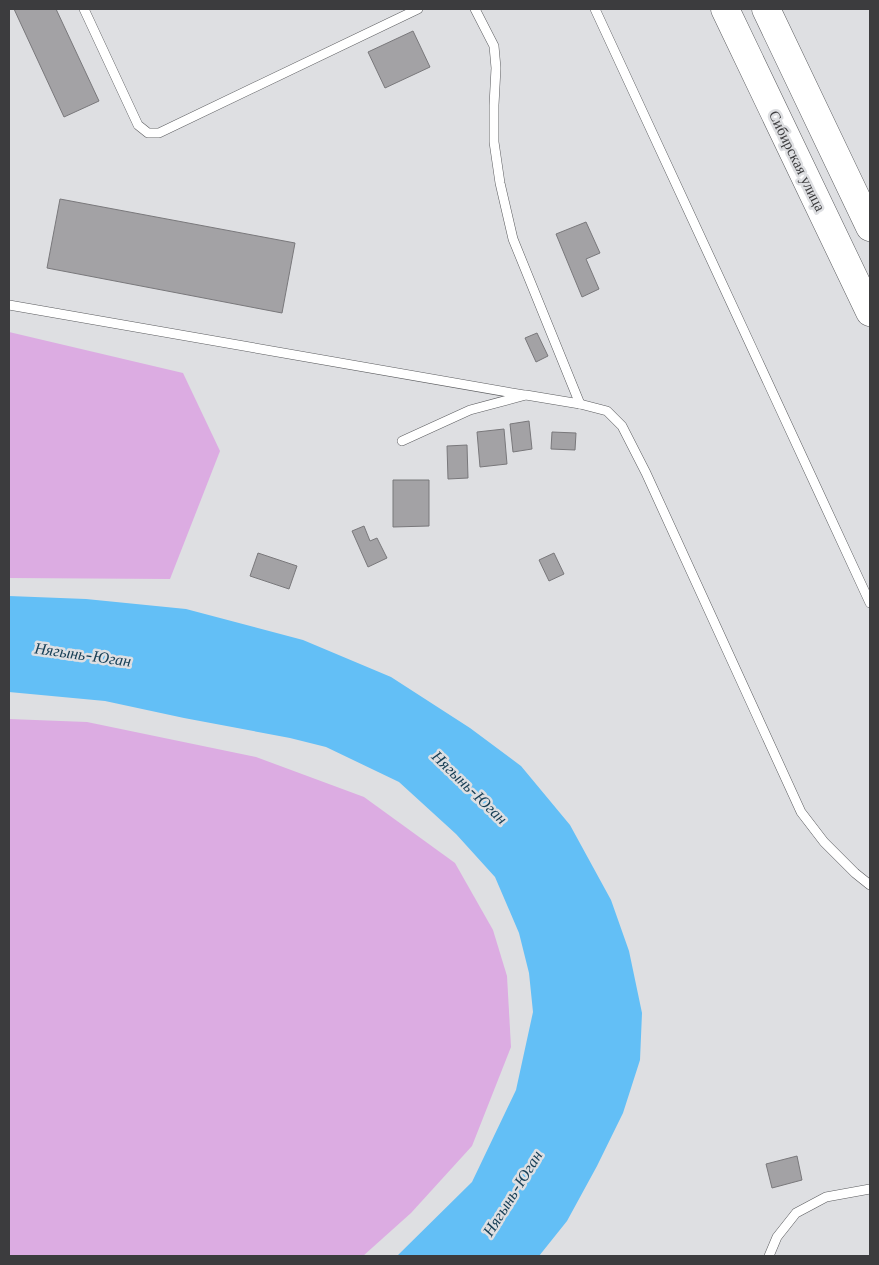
<svg xmlns="http://www.w3.org/2000/svg" width="879" height="1265" viewBox="0 0 879 1265" font-family="'Libre Baskerville',serif">
<style>
.green{fill:#dcace2}
.water{fill:#63bff6}
.building{fill:#a3a2a5;stroke:#79787b}
.lines{fill:none;stroke-linecap:round;stroke-linejoin:round}
.lane-casing{stroke:#5b5c5f;stroke-width:10}
.primary-casing{stroke:#5b5c5f;stroke-width:29}
.lane{stroke:#fff;stroke-width:9}
.primary{stroke:#fff;stroke-width:28}
.labels{text-anchor:middle;stroke-width:5;stroke-linejoin:round;paint-order:stroke}
.street-label{font-size:15px;fill:#3c3c3e;stroke:#dedfe2}
.water-label{font-size:16px;font-style:italic;fill:#163e55;stroke:#dedfe2}
</style>
<rect width="100%" height="100%" fill="#dedfe2"/>
<g class="green">
<path d="M9,332l174,41 37,78 -50,128 -161,-1z"/>
<path d="M9,719l78,3 169,35 108,40 91,66 38,67 14,46 4,71 -39,99 -61,67 -48,43h-354z"/>
</g>
<path class="water" d="M9,596l77,3 100,10 117,31 88,37 79,51 51,38 49,59 41,75 18,51 13,62 -2,47 -17,53 -26,53 -30,55 -28,35h-142l75,-74 44,-92 17,-78 -4,-39 -10,-40 -24,-56 -39,-43 -57,-52 -73,-35 -36,-9 -106,-20 -79,-17 -96,-9z"/>
<g class="building">
<path d="M14,9h42l43,92 -35,16z"/>
<path d="M413,31l17,36 -45,21 -17,-36z"/>
<path d="M60,199l235,44 -13,70 -235,-45z"/>
<path d="M586,222l14,31 -14,6 13,30 -17,8 -26,-63z"/>
<path d="M537,333l11,23 -12,6 -11,-24z"/>
<path d="M529,421l3,28 -19,3 -3,-28z"/>
<path d="M504,429l3,35 -27,3 -3,-35z"/>
<path d="M552,432l24,1 -1,17 -24,-1z"/>
<path d="M467,445l1,33 -20,1 -1,-33z"/>
<path d="M393,480h36v46l-36,1z"/>
<path d="M364,526l6,15 7,-3 10,20 -19,9 -16,-36z"/>
<path d="M258,553l39,13 -8,23 -39,-13z"/>
<path d="M554,553l10,21 -15,7 -10,-21z"/>
<path d="M797,1156l5,24 -30,8 -6,-24z"/>
</g>
<g class="lines">
<g class="lane-casing">
<g id="lane">
<path d="M84,9l54,116 10,8h11l259,-124"/>
<path d="M475,9l19,37 2,22 -2,37v37l6,41 13,56 67,165"/>
<path d="M595,9l275,594"/>
<path d="M9,305l515,90"/>
<path d="M402,441l68,-31 56,-15 54,9 27,7 15,15 24,47 155,339 23,30 31,31 15,12"/>
<path d="M769,1256l8,-19 19,-24 30,-16 44,-8"/>
</g>
</g>
<g class="primary-casing">
<g id="primary">
<path d="M725,9l145,303"/>
<path d="M766,9l104,218"/>
</g>
</g>
<use href="#lane" class="lane"/>
<use href="#primary" class="primary"/>
</g>
<g class="labels">
<g class="street-label">
<text transform="translate(797 161) rotate(64)" y="5">Сибирская улица</text>
</g>
<g class="water-label">
<text transform="translate(83 654) rotate(8)" y="6">Нягынь-Юган</text>
<text transform="translate(470 787) rotate(44)" y="6">Нягынь-Юган</text>
<text transform="translate(512 1193) rotate(-58)" y="6">Нягынь-Юган</text>
</g>
</g>
<rect width="879" height="1265" fill="none" stroke="#3c3c3e" stroke-width="20"/>
</svg>
